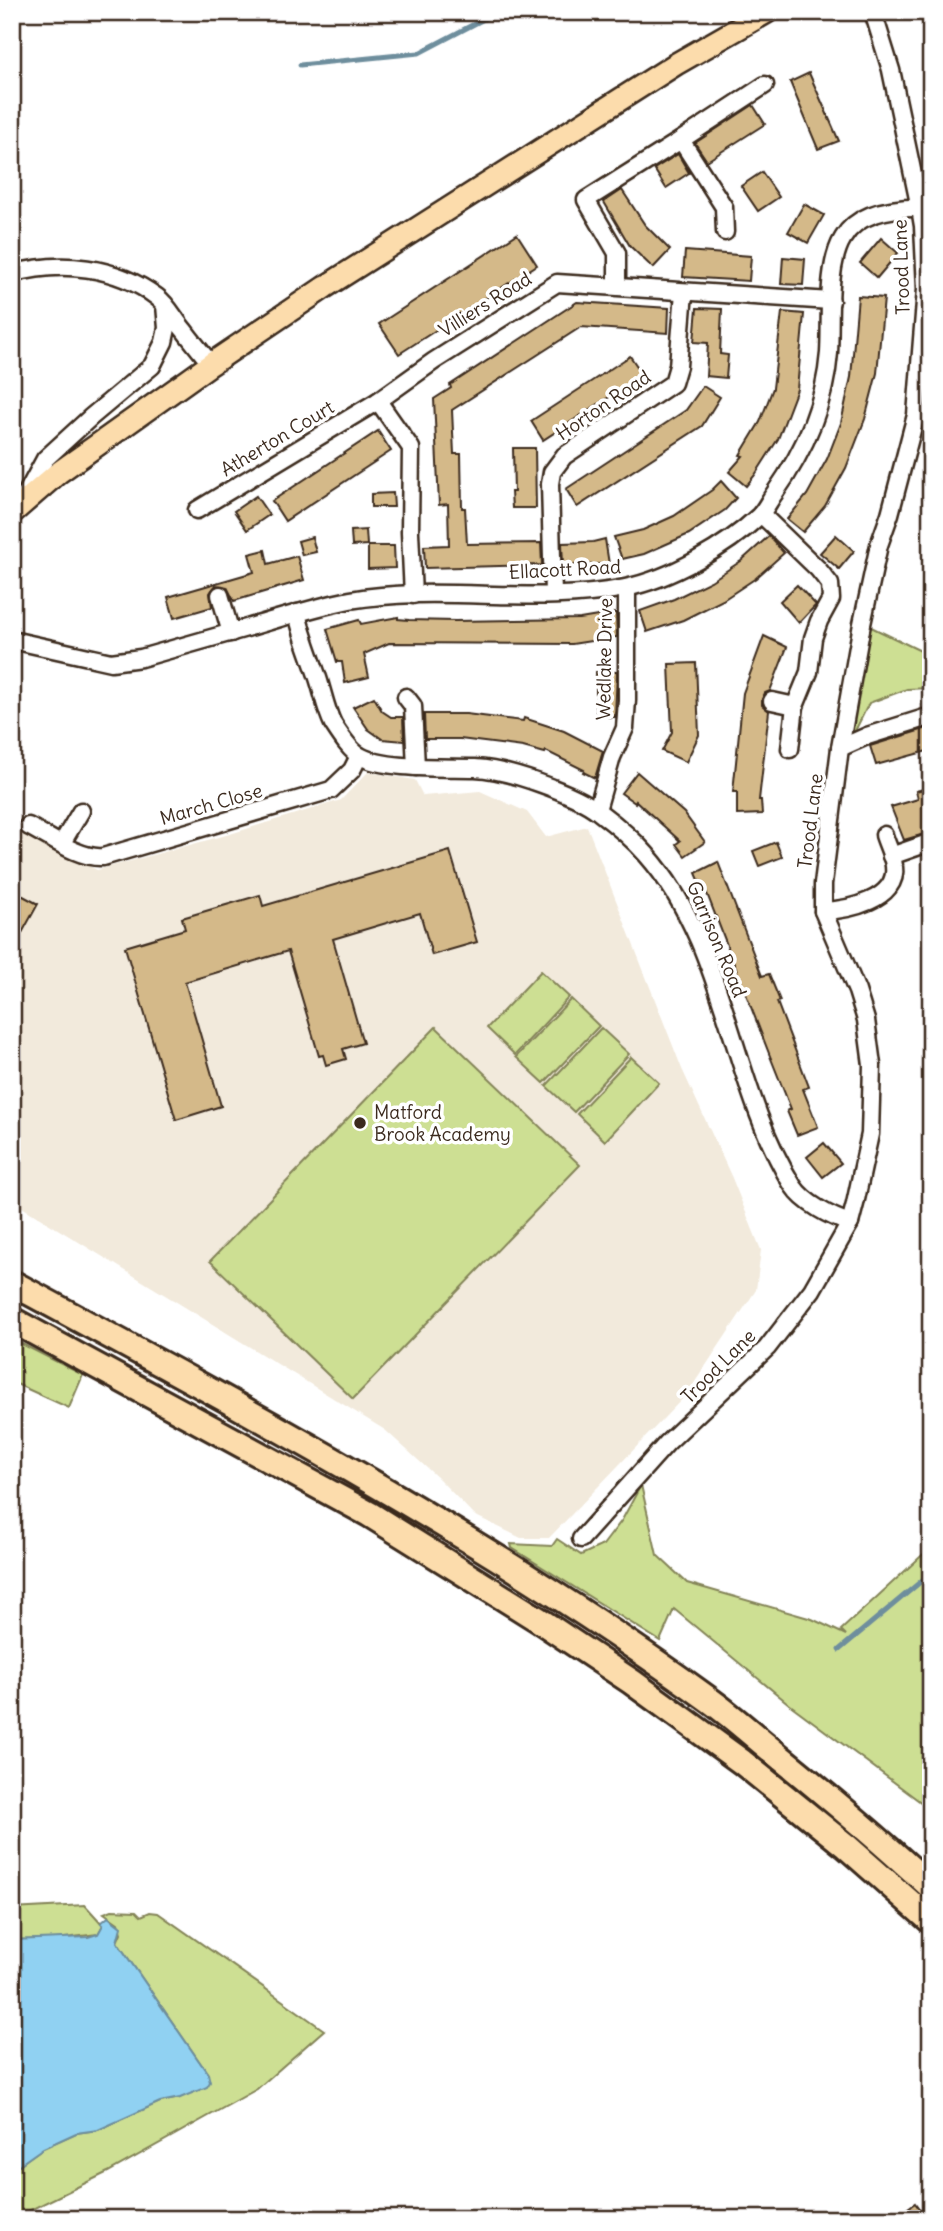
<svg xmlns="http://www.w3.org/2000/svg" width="943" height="2231" viewBox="0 0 943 2231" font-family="Delius,sans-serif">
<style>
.built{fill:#f2eadc}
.green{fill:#cddf93;stroke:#848458;stroke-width:2}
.water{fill:#90d1f2;stroke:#6e8e9d;stroke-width:2}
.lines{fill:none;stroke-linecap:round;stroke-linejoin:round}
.stream{stroke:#6e8e9d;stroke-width:5}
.building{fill:#d4b989;stroke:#3b2a1e;stroke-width:2}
.minor-casing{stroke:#3b2a1e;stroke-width:21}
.major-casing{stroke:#3b2a1e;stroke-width:26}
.highway-casing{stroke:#3b2a1e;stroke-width:30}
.minor{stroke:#fff;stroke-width:16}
.major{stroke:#fcdcac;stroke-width:21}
.highway{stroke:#fcdcac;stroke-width:24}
.poi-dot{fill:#3b2a1e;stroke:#fff;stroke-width:2.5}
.labels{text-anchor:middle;stroke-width:7;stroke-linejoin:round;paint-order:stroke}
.street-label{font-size:19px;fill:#3b2a1e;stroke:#fff}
.poi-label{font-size:19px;fill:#3b2a1e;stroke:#fff;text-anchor:start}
</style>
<rect width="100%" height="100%" fill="#fff"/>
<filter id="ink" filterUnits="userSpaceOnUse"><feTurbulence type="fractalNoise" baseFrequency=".0143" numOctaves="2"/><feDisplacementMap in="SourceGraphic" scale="14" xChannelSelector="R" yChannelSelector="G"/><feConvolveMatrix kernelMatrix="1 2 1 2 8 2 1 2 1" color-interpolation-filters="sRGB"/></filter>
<g filter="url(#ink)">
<path class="built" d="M368,772l47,8 8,16 57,-5 47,21 19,25 41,-11 95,243 50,109 29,72 -5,40 -69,104 -138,144h-28l-47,-23 -35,-36 -54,-49 -373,-229v-375l85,44 133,-36 111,-34z"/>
<g class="green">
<path d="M869,626l62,30v32l-24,1 -38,14 -19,38z"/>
<path d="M541,971l28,26 -54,58 -28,-27z"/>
<path d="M571,999l28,27 -55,57 -28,-26z"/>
<path d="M436,1027l144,138 -227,234 -143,-138z"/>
<path d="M601,1028l28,26 -55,58 -28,-26z"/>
<path d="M631,1057l28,26 -54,58 -28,-27z"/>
<path d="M12,1339l71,36 -14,33 -57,-26z"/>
<path d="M641,1485l16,70 30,28 125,36 34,16 -5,-5 90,-83v262l-5,-9 -4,3 -133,-99 -115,-95 -14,32 -148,-93 -1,-4 41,2 5,-7 24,16 22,-10 19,-25z"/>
<path d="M85,1905l18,20 -5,9 -42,5 -44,1v-31z"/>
<path d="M112,1910l24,1 5,5 9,-4 8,1 166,117 -67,59 -149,83 -96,47v-49l31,-22 33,-15 22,-3 62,-28 20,-4 28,-24 -91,-132 4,-9 -3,-10 -14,-10z"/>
</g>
<path class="water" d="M108,1917l13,10 -4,15 91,132 2,8 -3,5 -27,11 -20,4 -62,28 -22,3 -33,15 -31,22v-230l76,-3 10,-3 5,-9 -2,-2z"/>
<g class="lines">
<g class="stream">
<path d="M300,65l119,-12 78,-41"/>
<path d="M839,1650l92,-77"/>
</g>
</g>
<g class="building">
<path d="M809,73l30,68 -21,8 -28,-67z"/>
<path d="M753,105l12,19 -58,37 -12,-18z"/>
<path d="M678,154l11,19 -23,15 -12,-19z"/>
<path d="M762,172l17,25 -21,14 -17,-25z"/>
<path d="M622,190l23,35 25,25 -17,18 -23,-22 -26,-44z"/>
<path d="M804,204l20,11 -16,28 -20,-11z"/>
<path d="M517,234l20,31 -138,89 -20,-30z"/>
<path d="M881,238l17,15 -21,25 -17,-15z"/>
<path d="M685,251l66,5 -2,25 -66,-4z"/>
<path d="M783,257l22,2 -2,26 -22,-1z"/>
<path d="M858,296l26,2 -7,75 -12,46 -19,49 -21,38 -22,26 -16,-13 20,-24 20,-36 14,-36 10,-46z"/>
<path d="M577,302l92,6 -1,25 -87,-6 -129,83 2,44h7l1,54h3l2,36 74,-1 1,22 -117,3 -1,-22 25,-1 -1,-41 -9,1 -5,-106 17,-11 -1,-3z"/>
<path d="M697,308l25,1 -2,45 8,1 -2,23 -20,-2 2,-33 -14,-1z"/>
<path d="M782,312l22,2 -7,75 -19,50 -23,36 -9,11 -17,-14 14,-16 -3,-1 20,-33 13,-34z"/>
<path d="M630,356l13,19 -100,65 -12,-19z"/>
<path d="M703,386l17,11 -18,29 -125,81 -11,-18 120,-79z"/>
<path d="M378,431l13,20 -106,70 -13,-20z"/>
<path d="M513,448h22l1,60h-24l-1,-16h3z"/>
<path d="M721,481l15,17 -11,12 -36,24 -45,20 -22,5 -8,-22 29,-7 31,-14 38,-26z"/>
<path d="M393,493l1,14h-23v-13z"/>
<path d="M256,496l13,19 -22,15 -13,-19z"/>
<path d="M366,530l1,15 -15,1 -1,-15z"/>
<path d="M836,535l18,16 -15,18 -19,-16z"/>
<path d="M769,536l15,17 -28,25 -33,22 -40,20 -36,12 -7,-21 34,-12 37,-18 30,-20z"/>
<path d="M312,537l4,15 -14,3 -4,-14z"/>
<path d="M605,539l4,25 -46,1 -1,-22 31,-1z"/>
<path d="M368,546h26l1,22 -27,1z"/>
<path d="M265,550l3,14 29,-8 7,24 -70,21 -7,-14 -11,-2 -6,8 2,14 -38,11 -6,-21 86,-25 -5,-18z"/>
<path d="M797,585l19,20 -17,18 -19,-22z"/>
<path d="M616,613l1,24 -45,7 -183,-1 -25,11 5,23 -24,6 -3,-21h-5l-10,-33 32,-9 2,4 37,-7v2l11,1 46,1 125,-2z"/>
<path d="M764,636l23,11 -17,44 -5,2 -3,6v6l7,6 -10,89h2l1,14 -25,1v-23h-4l10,-99z"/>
<path d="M696,663l3,72 -13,27 -24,-11 10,-19 -3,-68z"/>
<path d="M596,672h21l-2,45h-19z"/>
<path d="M374,697l8,14 9,6h12l1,24 -22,-2 -14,-10 -15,-22z"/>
<path d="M424,714h42l57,7 1,-3 40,13 39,20 -8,27 -12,-6 1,-2 -38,-19 -1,2 -22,-6 -63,-8h-35z"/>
<path d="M931,727v23l-55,15 -6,-19z"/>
<path d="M637,772l47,41 21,29 -20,14 -9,-12 4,-3 -44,-40 -1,2 -14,-10z"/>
<path d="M931,787v45l-27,8 -13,-33 27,-8 -2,-8z"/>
<path d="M776,842l6,15 -23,9 -6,-15z"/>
<path d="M450,851l27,91 -45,13 -12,-42 -87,26 30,104 -20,6 3,10 -20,6 -3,-10 -4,1 -31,-105 -103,31 36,124 -45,14 -51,-173 60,-18 -3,-11 78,-23 3,11z"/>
<path d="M718,862l44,114 7,-2 11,27 -3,1 32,85 -6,2 15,38 -21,8 -10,-24 4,-2 -21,-53 -66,-170 -2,1 -6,-14z"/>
<path d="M12,890l26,14 -26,47z"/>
<path d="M824,1143l17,20 -18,14 -16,-20z"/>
<path d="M915,2203l12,16h-17l-6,-8z"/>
</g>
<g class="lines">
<g class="minor-casing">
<g id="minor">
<path d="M725,232l-1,-25 -43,-67 84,-55"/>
<path d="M12,274c48,-14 104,-8 145,23 11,8 18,23 27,33 9,12 18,23 27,34"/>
<path d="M617,286v-33l-31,-53 95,-60"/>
<path d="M24,498l21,-39 46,-42 61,-51 12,-24 3,-14 -2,-23"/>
<path d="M197,510l181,-109"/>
<path d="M761,514l57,55 12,15 1,15 -12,22 -6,17 -4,34 -14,34 -5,43"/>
<path d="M553,594l-3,-110 2,-12 12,-16 109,-73 5,-17 6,-74"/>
<path d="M220,595l11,38"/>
<path d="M413,595l-3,-63 1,-84 -33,-47 56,-40 123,-78 274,18"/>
<path d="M297,613c5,23 14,44 21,65 5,15 8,32 15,46 6,9 17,27 27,32 24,14 86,11 115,12 31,1 100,25 124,44 16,12 34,27 47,42 81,91 84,231 147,332 11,17 38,31 57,37"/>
<path d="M12,640l99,22 30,-4c34,-10 68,-19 102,-29 35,-10 71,-22 107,-29 91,-16 185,6 275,-12 45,-9 101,-41 134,-72 6,-6 10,-15 15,-22 29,-41 51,-90 55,-141 2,-32 -3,-88 14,-115 16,-28 56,-31 85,-30"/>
<path d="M406,697l7,9 3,61"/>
<path d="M772,701l23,5"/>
<path d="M840,748l27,-12 64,-20"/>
<path d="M597,810l15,-53 13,-29 2,-28v-112"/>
<path d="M28,826c22,11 51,33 75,31l228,-67 21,-20 7,-14"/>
<path d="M62,843l19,-32"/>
<path d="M891,856l40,-14"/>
<path d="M823,911c24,-1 76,-11 71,-45 -1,-10 -7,-21 -10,-31"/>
<path d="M581,1539l86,-96 100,-95 45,-58 38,-67 5,-19 15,-70 2,-69 -6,-45 -9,-29 -34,-80v-27l17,-136 22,-124 17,-79 11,-31 26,-99 10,-126 -3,-63 -3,-18 -29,-138 -18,-58"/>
</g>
</g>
<g class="major-casing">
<path id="major" d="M12,513l46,-40 153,-109 114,-77 351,-223 91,-52"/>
</g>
<g class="highway-casing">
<g id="highway">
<path d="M12,1283c239,129 479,258 699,418 22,16 43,35 64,52 53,43 105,87 156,134"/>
<path d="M12,1320l357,194 170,106 93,62 110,80 104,84 85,75"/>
</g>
</g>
<use href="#minor" class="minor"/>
<use href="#major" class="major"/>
<use href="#highway" class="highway"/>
</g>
</g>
<circle class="poi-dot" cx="360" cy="1123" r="7"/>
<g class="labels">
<g class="street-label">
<text transform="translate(901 267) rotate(-92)" y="7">Trood Lane</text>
<text transform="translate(485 304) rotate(-32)" y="7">Villiers Road</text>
<text transform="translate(603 405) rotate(-34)" y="7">Horton Road</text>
<text transform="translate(277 438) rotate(-31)" y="7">Atherton Court</text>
<text transform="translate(565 569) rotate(-3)" y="7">Ellacott Road</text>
<text transform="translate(604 659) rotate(-89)" y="7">Wedlake Drive</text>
<text transform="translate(211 804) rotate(-16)" y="7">March Close</text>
<text transform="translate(810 821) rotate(-83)" y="7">Trood Lane</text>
<text transform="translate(717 939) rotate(67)" y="7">Garrison Road</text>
<text transform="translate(718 1366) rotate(-45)" y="7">Trood Lane</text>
</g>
<g class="poi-label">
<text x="374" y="1119">Matford<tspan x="374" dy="22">Brook Academy</tspan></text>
</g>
</g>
<rect width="943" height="2231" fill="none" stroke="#fff" stroke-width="42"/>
<rect x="21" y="21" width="901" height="2189" fill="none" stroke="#3b2a1e" stroke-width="2.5" filter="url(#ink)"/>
</svg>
